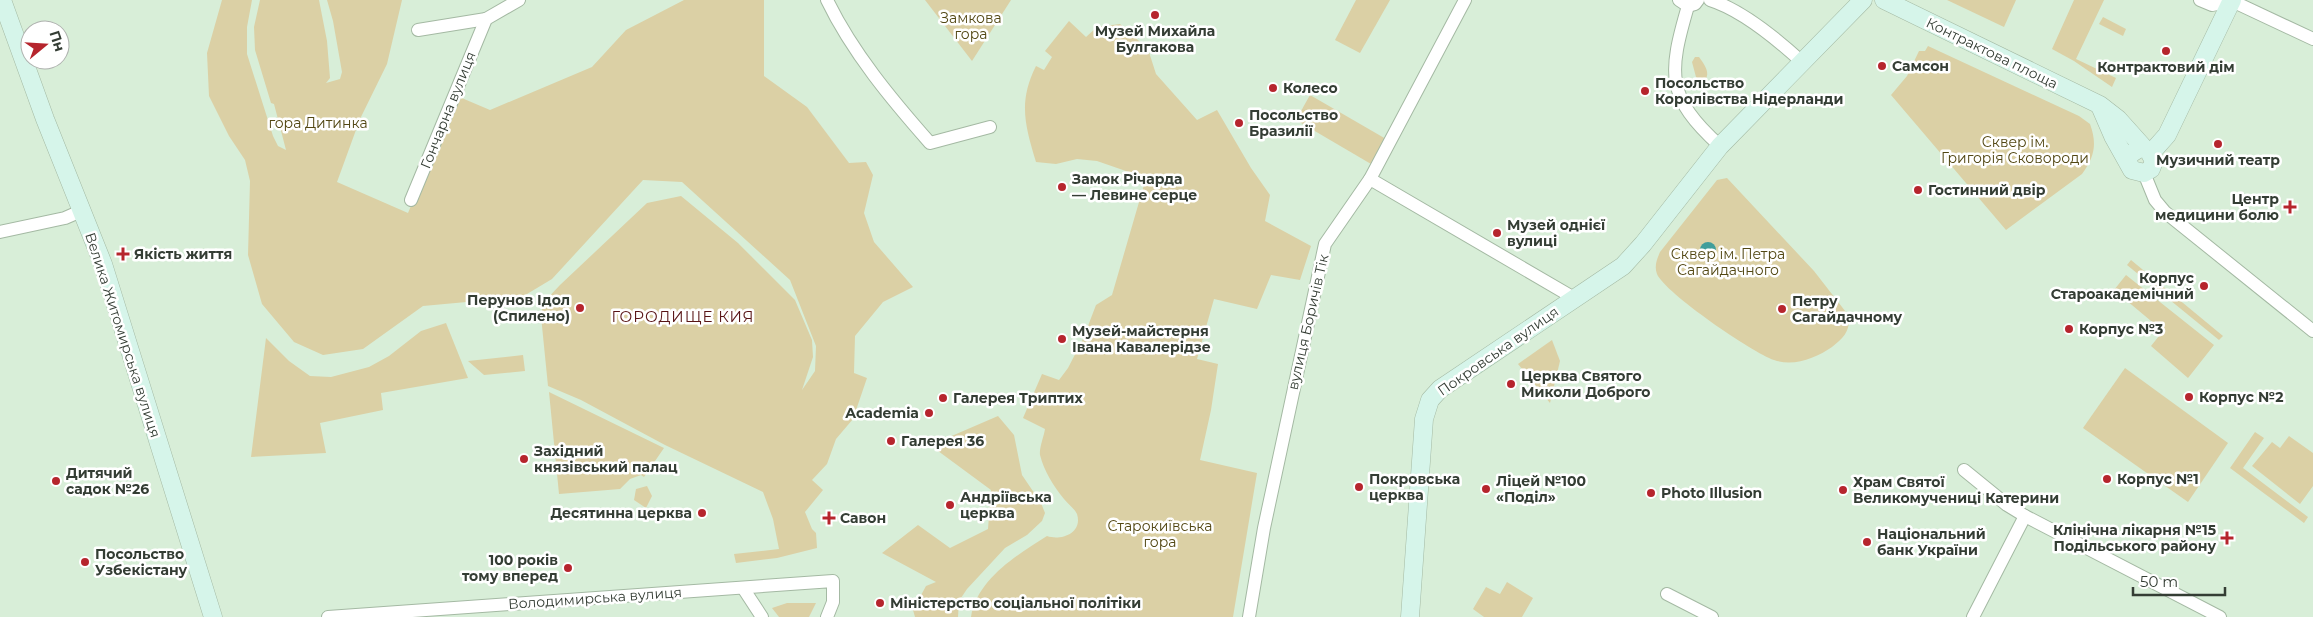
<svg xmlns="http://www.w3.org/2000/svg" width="2313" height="617" viewBox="0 0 2313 617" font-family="Montserrat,sans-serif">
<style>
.green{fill:#dbd0a5}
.water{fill:#409e9b}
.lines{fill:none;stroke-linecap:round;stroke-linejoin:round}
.street-casing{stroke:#a4b9a3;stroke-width:14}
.secondary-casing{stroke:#a4b9a3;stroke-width:19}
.street{stroke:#fff;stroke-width:12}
.secondary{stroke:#d6f5ea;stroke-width:18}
.poi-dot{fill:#b6252d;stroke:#fff;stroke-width:2}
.labels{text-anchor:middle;stroke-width:5;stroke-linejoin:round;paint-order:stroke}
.park-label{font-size:14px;fill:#524713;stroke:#fff}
.poi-label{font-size:14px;font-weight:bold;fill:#343d34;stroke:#fff;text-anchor:start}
.street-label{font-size:14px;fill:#343d34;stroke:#fff}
.neighbourhood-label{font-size:15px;letter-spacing:1px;fill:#581415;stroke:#fff}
</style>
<rect width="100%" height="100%" fill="#d8eed8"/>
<g class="green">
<path d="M222,0h30l-5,27v27l26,82 5,10 8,4 -12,-46 -3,-1 -16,-53 -1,-23 6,-27h59l8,41 3,37 -4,5 14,-4 2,-7 -9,-51 -6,-21h75l-15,64 -27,55 -23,63 71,31 49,-117 33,14 102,-43 34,-37 58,-30h80v76l43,31 42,56 17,-1 7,13 -9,38 10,29 39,45 -30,15 -28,34 -1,37 13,5 -14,41 -17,20 -9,25 -15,16 11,10 -18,22 7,17 4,4 1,15 -40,10 -41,5 -2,-9 45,-5 -6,-30 -10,-27 -98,-47 -84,-45 -33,-14 -7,-70 2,-13 17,-18 87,-82 34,-7 57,47 57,57 17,40 1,17 -11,33 13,-19 1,-25 -26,-66 -108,-98 -39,-2 -91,99 -30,18 -99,9 -60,43 -40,6 -29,-13 -32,-38 -14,-49 2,-74 -5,-21 -16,-24 -20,-40 -2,-43z"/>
<path d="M925,0h86l-39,61z"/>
<path d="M1356,0h34l-30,53 -25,-13z"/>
<path d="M1947,0h69l-12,27z"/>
<path d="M2074,0h30l-28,59 40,19 -4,9 -38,-26 -22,-12z"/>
<path d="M2103,17l23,12 -3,7 -24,-12z"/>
<path d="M1069,21l17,16 11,-10 23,-3 28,25 8,25 41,46 20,-10 34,58 19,27 -5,26 46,25 -11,34 -29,-5 -14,34 -43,-10 -17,60 21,5 -7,46 -11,50 57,13 -24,144h-262c6,-38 46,-62 76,-81 14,5 36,-3 30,-22 -3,-6 -9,-10 -13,-15 -10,-12 -20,-28 -24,-44 -1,-7 4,-19 5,-26l-22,-11 19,-44 17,6 9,-12 15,-29 13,-34 16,-10 34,-117 -49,-17 -20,-2 -21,5 -20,-2c-11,-37 -18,-60 0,-96l8,4 8,-13 -7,-6z"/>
<path d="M1928,46l151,70 11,8c7,19 5,33 -8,50l-76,56 -115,-135 16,-19 12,-25h6z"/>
<path d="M1695,57h4c5,7 12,16 6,23l-5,1 -4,-4 -4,-15z"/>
<path d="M1310,95l76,44 -15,25 -75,-44z"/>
<path d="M1727,178l87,93 35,45c1,15 -5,22 -17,31 -16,11 -38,20 -58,13 -21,-7 -109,-67 -117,-86 -3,-8 0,-15 3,-22l57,-72z"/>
<path d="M2131,260l92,76 -4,4 -92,-75z"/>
<path d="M2126,275l88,70 -26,33 -37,-32 12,-15 -49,-41z"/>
<path d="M446,323l22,55 -87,15 2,17 -63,13 6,30 -75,4 15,-119 23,23 21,15 21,1 38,-10 20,-11 32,-25z"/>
<path d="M1552,340l8,21 -10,42 -32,-39z"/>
<path d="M523,355l2,16 -41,4 -16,-14z"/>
<path d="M2125,368l103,75 -40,59 -105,-74z"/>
<path d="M549,392l115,56 -20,29 -3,-2 -11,4 -10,10 -61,5z"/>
<path d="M998,416l16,19 8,40 19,28 4,10 -3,8 -15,14 -22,13 -38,41 -8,12 -1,16h-43l-2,-7 13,-24 10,-4 -54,-29 36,-28 32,23 38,-19 3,-39 -57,-42 13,-10z"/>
<path d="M2255,432l9,6 -21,30 65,49 -4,6 -74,-55z"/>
<path d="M2289,436l24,17v33l-13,18 -48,-38 20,-24 8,6z"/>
<path d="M647,486l5,10 -6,12 -12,-8 2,-11z"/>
<path d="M1507,582l26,16 -11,19h-38l-11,-8 13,-22 14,7z"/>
<path d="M787,603h29l-7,14h-30l-7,-9z"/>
</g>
<circle class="water" cx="1708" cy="250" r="8"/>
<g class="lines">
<g class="street-casing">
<g id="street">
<path d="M827,0c25,52 65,100 103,143l60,-16"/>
<path d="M1679,0l9,6 7,-2 3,-4"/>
<path d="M1710,0c32,10 68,40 93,63"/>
<path d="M2200,0l12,5 20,-4 81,38"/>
<path d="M1688,6c-20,68 -22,91 32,140"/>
<path d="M418,30l68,-11"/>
<path d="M2144,173l11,27 10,12 148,119"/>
<path d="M1370,179l204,119"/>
<path d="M411,200l75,-181 33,-19"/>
<path d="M0,232l65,-14 16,-7"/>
<path d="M1964,470l43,35 18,11 195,101"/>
<path d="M743,588l19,29"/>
<path d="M1667,594l45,23"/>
<path d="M328,617l505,-36v21l-6,15"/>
<path d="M1249,617l15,-89 61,-284 45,-65 95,-179"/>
<path d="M1973,617l52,-101"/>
</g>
</g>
<g class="secondary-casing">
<g id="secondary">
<path d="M2,0l43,119 58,145 110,353"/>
<path d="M1884,0l216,105 18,14 26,29"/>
<path d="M2100,106l13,30 19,34 12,3 7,-4 3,-8 -6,-11 -8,-2 -11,7 -1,8"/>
<path d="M2151,153l16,-18 65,-135"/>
<path d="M1410,617l14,-198 6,-19 10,-11 183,-123 20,-22 77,-98 143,-146"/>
</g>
</g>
<use href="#street" class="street"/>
<use href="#secondary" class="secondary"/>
</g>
<g class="poi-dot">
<circle cx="1155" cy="15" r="5"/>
<circle cx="2166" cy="51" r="5"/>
<circle cx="1882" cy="66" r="5"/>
<circle cx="1273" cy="88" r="5"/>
<circle cx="1645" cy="91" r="5"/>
<circle cx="1239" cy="123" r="5"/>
<circle cx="2218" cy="144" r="5"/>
<circle cx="1062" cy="187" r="5"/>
<circle cx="1918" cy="190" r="5"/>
<path d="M2287.5 199.5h5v5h5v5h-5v5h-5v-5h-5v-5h5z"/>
<circle cx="1497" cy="233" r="5"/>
<path d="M120.5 246.5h5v5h5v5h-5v5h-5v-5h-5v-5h5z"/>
<circle cx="2204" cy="286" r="5"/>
<circle cx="580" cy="308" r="5"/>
<circle cx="1782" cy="309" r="5"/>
<circle cx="2069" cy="329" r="5"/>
<circle cx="1062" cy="339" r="5"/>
<circle cx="1511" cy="384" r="5"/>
<circle cx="2189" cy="397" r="5"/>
<circle cx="943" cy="398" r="5"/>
<circle cx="929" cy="413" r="5"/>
<circle cx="891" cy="441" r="5"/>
<circle cx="524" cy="459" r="5"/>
<circle cx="2107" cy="479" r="5"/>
<circle cx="56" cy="481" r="5"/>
<circle cx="1359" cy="487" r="5"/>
<circle cx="1486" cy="489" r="5"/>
<circle cx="1843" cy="490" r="5"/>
<circle cx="1651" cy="493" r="5"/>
<circle cx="950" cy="505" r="5"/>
<circle cx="702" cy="513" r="5"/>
<path d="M826.5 510.5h5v5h5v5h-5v5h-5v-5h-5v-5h5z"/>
<path d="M2224.5 530.5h5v5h5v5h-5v5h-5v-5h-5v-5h5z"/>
<circle cx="1867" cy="542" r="5"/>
<circle cx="85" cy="562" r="5"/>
<circle cx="568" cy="568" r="5"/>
<circle cx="880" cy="603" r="5"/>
</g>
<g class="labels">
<g class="park-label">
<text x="971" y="23">Замкова<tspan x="971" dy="16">гора</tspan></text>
<text x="318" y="128">гора Дитинка</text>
<text x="2015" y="147">Сквер ім.<tspan x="2015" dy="16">Григорія Сковороди</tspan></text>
<text x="1728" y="259">Сквер ім. Петра<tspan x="1728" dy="16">Сагайдачного</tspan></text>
<text x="1160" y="531">Старокиївська<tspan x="1160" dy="16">гора</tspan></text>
</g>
<g class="poi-label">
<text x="1155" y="36" text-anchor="middle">Музей Михайла<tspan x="1155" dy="16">Булгакова</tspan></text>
<text x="1892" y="71">Самсон</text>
<text x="2166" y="72" text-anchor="middle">Контрактовий дім</text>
<text x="1655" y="88">Посольство<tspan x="1655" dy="16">Королівства Нідерланди</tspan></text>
<text x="1283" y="93">Колесо</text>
<text x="1249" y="120">Посольство<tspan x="1249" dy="16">Бразилії</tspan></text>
<text x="2218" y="165" text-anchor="middle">Музичний театр</text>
<text x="1072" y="184">Замок Річарда<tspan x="1072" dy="16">— Левине серце</tspan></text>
<text x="1928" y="195">Гостинний двір</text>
<text x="2279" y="204" text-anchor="end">Центр<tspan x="2279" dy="16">медицини болю</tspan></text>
<text x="1507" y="230">Музей однієї<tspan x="1507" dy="16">вулиці</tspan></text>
<text x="134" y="259">Якість життя</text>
<text x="2194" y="283" text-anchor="end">Корпус<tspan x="2194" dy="16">Староакадемічний</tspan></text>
<text x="570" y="305" text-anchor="end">Перунов Ідол<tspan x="570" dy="16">(Спилено)</tspan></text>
<text x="1792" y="306">Петру<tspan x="1792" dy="16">Сагайдачному</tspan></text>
<text x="2079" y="334">Корпус №3</text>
<text x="1072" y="336">Музей-майстерня<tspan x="1072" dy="16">Івана Кавалерідзе</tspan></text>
<text x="1521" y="381">Церква Святого<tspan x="1521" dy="16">Миколи Доброго</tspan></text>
<text x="2199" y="402">Корпус №2</text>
<text x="953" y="403">Галерея Триптих</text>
<text x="919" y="418" text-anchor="end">Academia</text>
<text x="901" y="446">Галерея 36</text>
<text x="534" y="456">Західний<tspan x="534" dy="16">князівський палац</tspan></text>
<text x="66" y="478">Дитячий<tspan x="66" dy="16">садок №26</tspan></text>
<text x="1369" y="484">Покровська<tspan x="1369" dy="16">церква</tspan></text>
<text x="2117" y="484">Корпус №1</text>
<text x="1496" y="486">Ліцей №100<tspan x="1496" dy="16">«Поділ»</tspan></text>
<text x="1853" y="487">Храм Святої<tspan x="1853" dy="16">Великомучениці Катерини</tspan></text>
<text x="1661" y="498">Photo Illusion</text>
<text x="960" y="502">Андріївська<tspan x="960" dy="16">церква</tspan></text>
<text x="692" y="518" text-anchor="end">Десятинна церква</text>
<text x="840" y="523">Савон</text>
<text x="2216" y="535" text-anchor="end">Клінічна лікарня №15<tspan x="2216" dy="16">Подільського району</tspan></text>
<text x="1877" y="539">Національний<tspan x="1877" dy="16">банк України</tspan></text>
<text x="95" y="559">Посольство<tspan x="95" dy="16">Узбекістану</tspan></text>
<text x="558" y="565" text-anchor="end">100 років<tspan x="558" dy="16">тому вперед</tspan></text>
<text x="890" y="608">Міністерство соціальної політіки</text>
</g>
<g class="street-label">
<text transform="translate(1992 53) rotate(26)" y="5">Контрактова площа</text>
<text transform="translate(448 110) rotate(-68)" y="5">Гончарна вулиця</text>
<text transform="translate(1308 322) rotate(-77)" y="5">вулиця Боричів Тік</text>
<text transform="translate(123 335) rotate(72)" y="5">Велика Житомирська вулиця</text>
<text transform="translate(1498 351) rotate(-35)" y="5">Покровська вулиця</text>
<text transform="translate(595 598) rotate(-4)" y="5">Володимирська вулиця</text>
</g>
<g class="neighbourhood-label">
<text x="683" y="322">ГОРОДИЩЕ КИЯ</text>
</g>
</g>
<g transform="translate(45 45) rotate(72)"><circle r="24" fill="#ffffff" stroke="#aeb1ae"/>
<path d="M0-4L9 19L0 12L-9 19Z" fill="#b6252d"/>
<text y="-8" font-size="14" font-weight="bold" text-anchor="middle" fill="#343d34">Пн</text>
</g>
<path d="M2133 587v8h92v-8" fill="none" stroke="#343d34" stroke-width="2.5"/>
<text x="2140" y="587" font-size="15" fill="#343d34" stroke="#ffffff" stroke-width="4" paint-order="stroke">50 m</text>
</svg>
